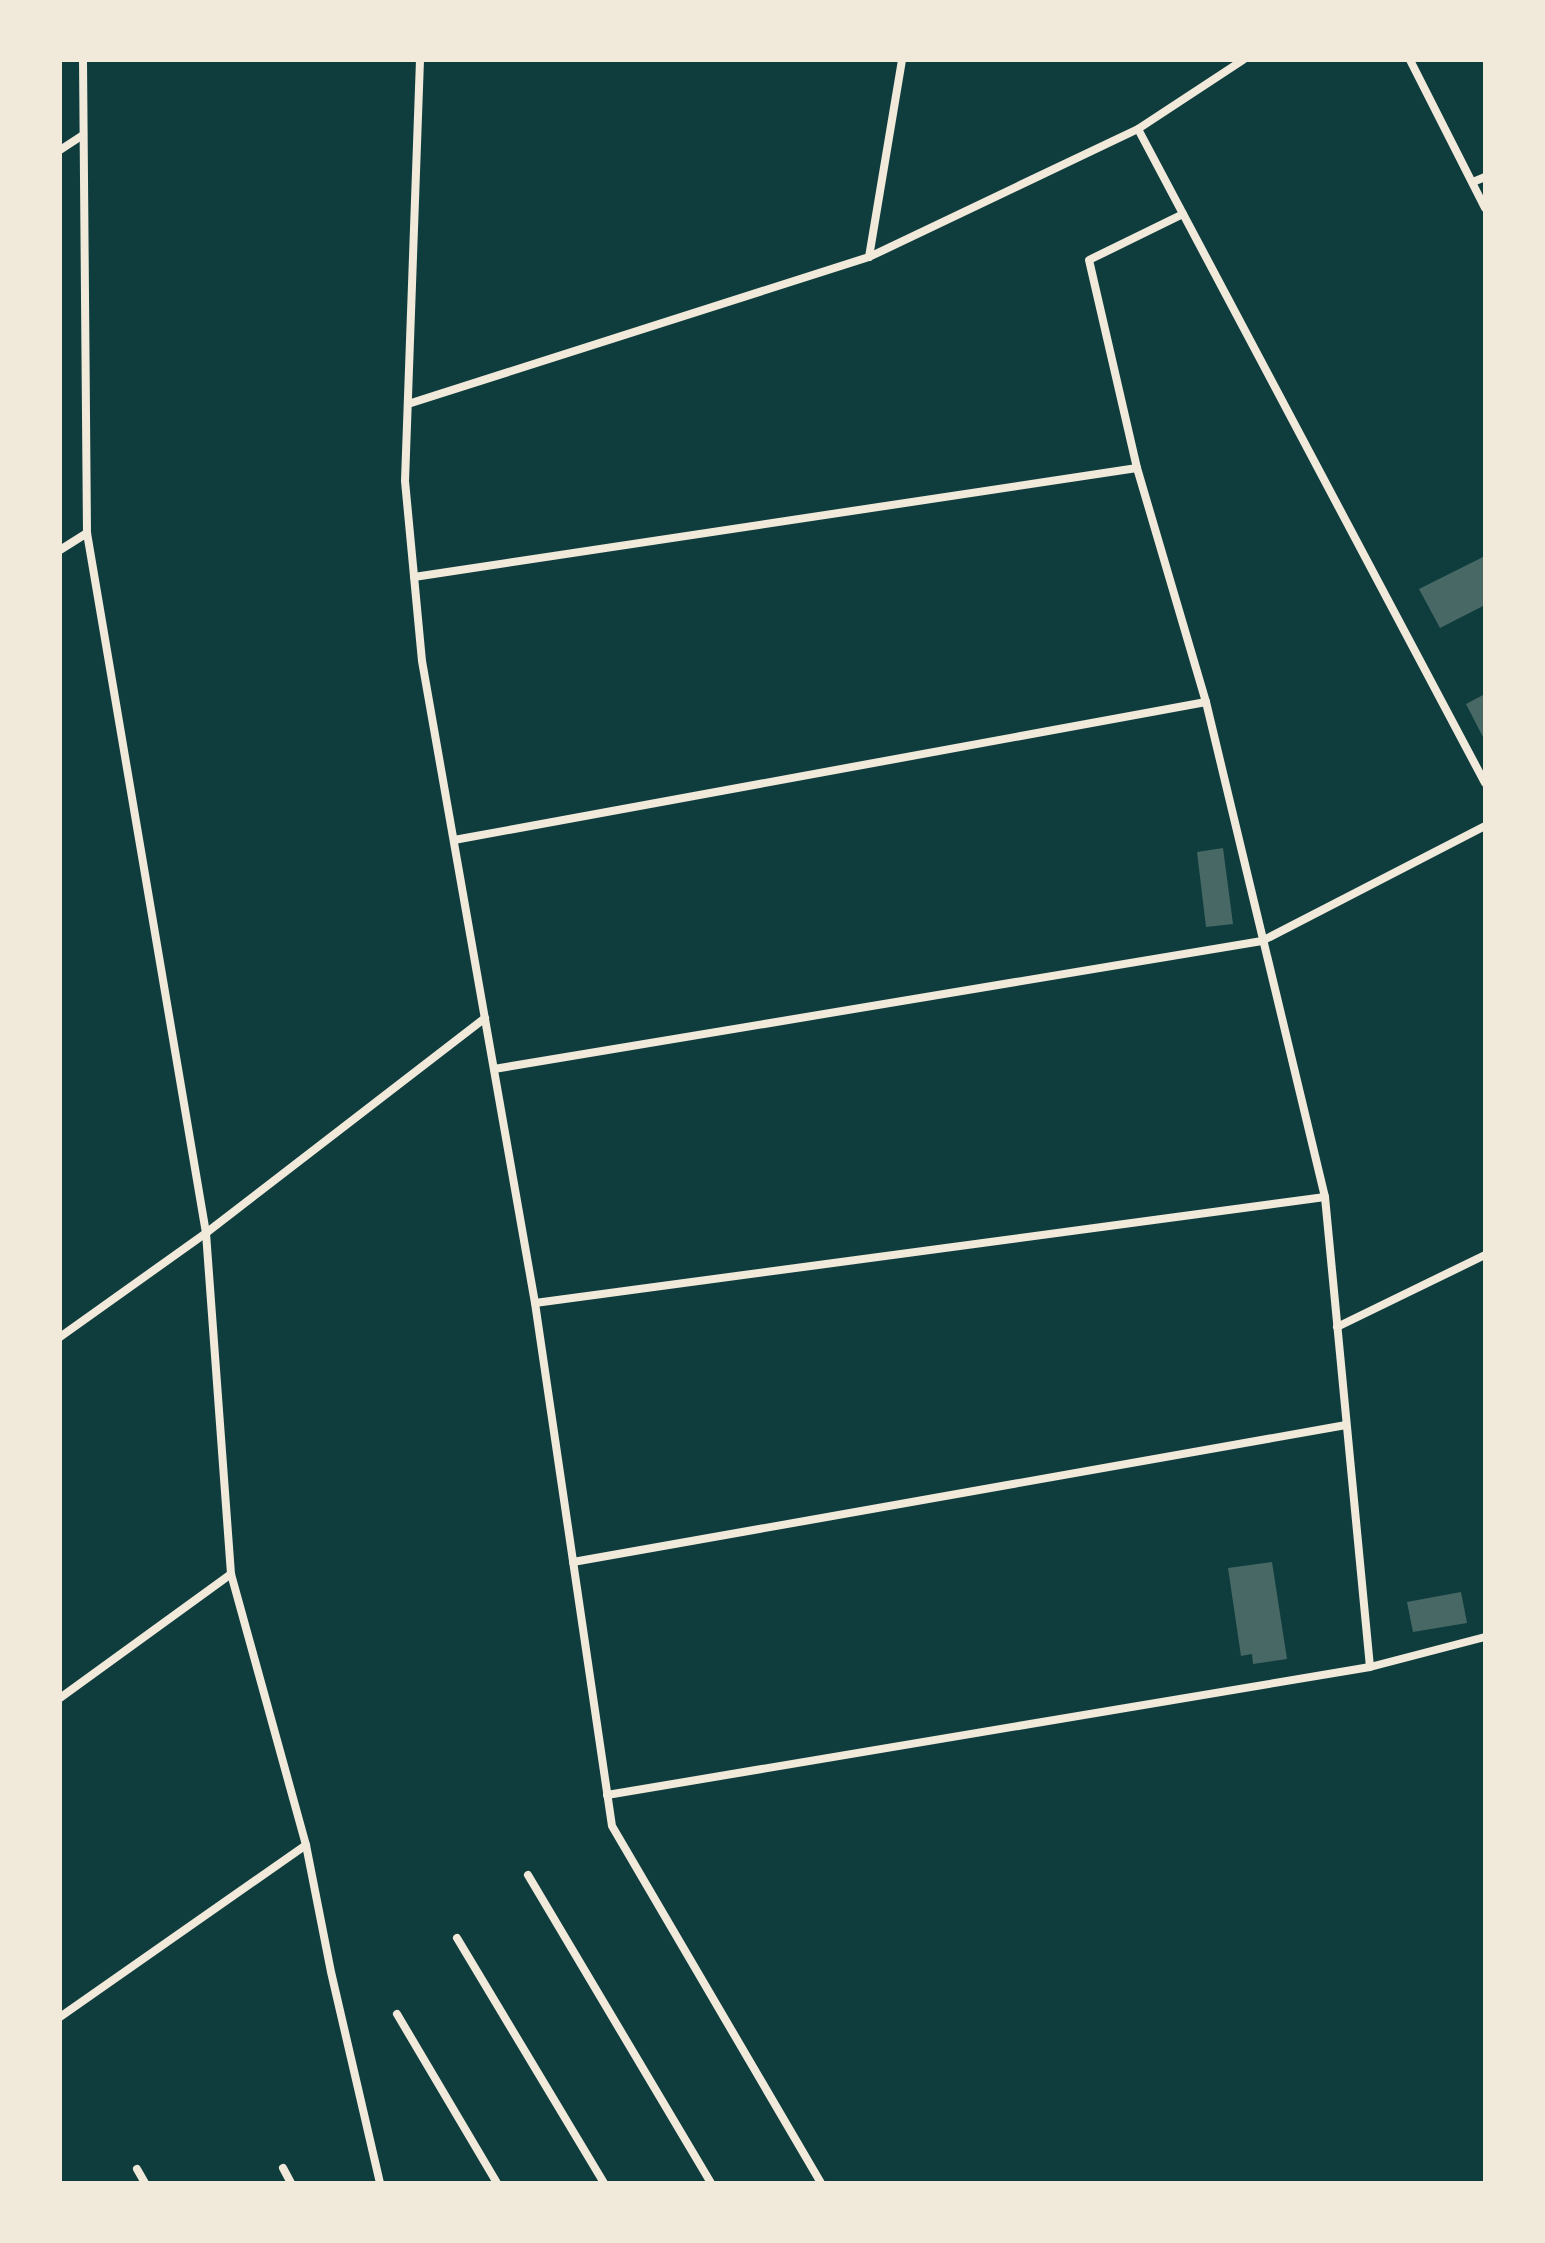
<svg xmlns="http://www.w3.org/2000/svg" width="1545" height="2243" viewBox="0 0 1545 2243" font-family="Helvetica,sans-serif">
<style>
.building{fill:#486865}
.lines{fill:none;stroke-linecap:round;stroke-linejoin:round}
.minor{stroke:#f1e9da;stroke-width:8}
</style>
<rect width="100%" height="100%" fill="#0f3d3e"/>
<g class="building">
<path d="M1485,556v49l-45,23 -21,-39z"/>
<path d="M1485,694v47l-19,-37z"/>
<path d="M1223,848l10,76 -27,3 -9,-75z"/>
<path d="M1272,1562l15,97 -34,5 -1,-10 -11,2 -13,-88z"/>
<path d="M1461,1592l6,31 -54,9 -6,-30z"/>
</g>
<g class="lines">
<g class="minor">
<path d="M83,60l4,473 119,700 25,341 75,271 25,127 49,211"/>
<path d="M420,60l-15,421 17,180 113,642 77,523 209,357"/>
<path d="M1410,60l75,148"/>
<path d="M1138,129l347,654"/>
<path d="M60,150l23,-15"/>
<path d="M1473,182l12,-5"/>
<path d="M1183,214l-94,46 48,208 69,234 119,495 45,470"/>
<path d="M869,257l33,-197"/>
<path d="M408,404l461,-147 269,-128 105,-69"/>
<path d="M60,550l27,-17"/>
<path d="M414,577l723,-109"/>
<path d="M454,840l752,-138"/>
<path d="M494,1069l768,-128 223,-115"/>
<path d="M535,1303l790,-106"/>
<path d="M1337,1327l148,-72"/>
<path d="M60,1337l146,-104 279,-215"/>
<path d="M573,1562l773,-137"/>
<path d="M60,1698l171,-124"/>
<path d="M607,1795l763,-128 115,-30"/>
<path d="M528,1875l183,308"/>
<path d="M457,1938l147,245"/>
<path d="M397,2014l100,169"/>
<path d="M60,2017l246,-172"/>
<path d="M283,2168l8,15"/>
<path d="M137,2169l8,14"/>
</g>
</g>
<rect width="1545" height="2243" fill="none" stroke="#f1e9da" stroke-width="124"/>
</svg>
